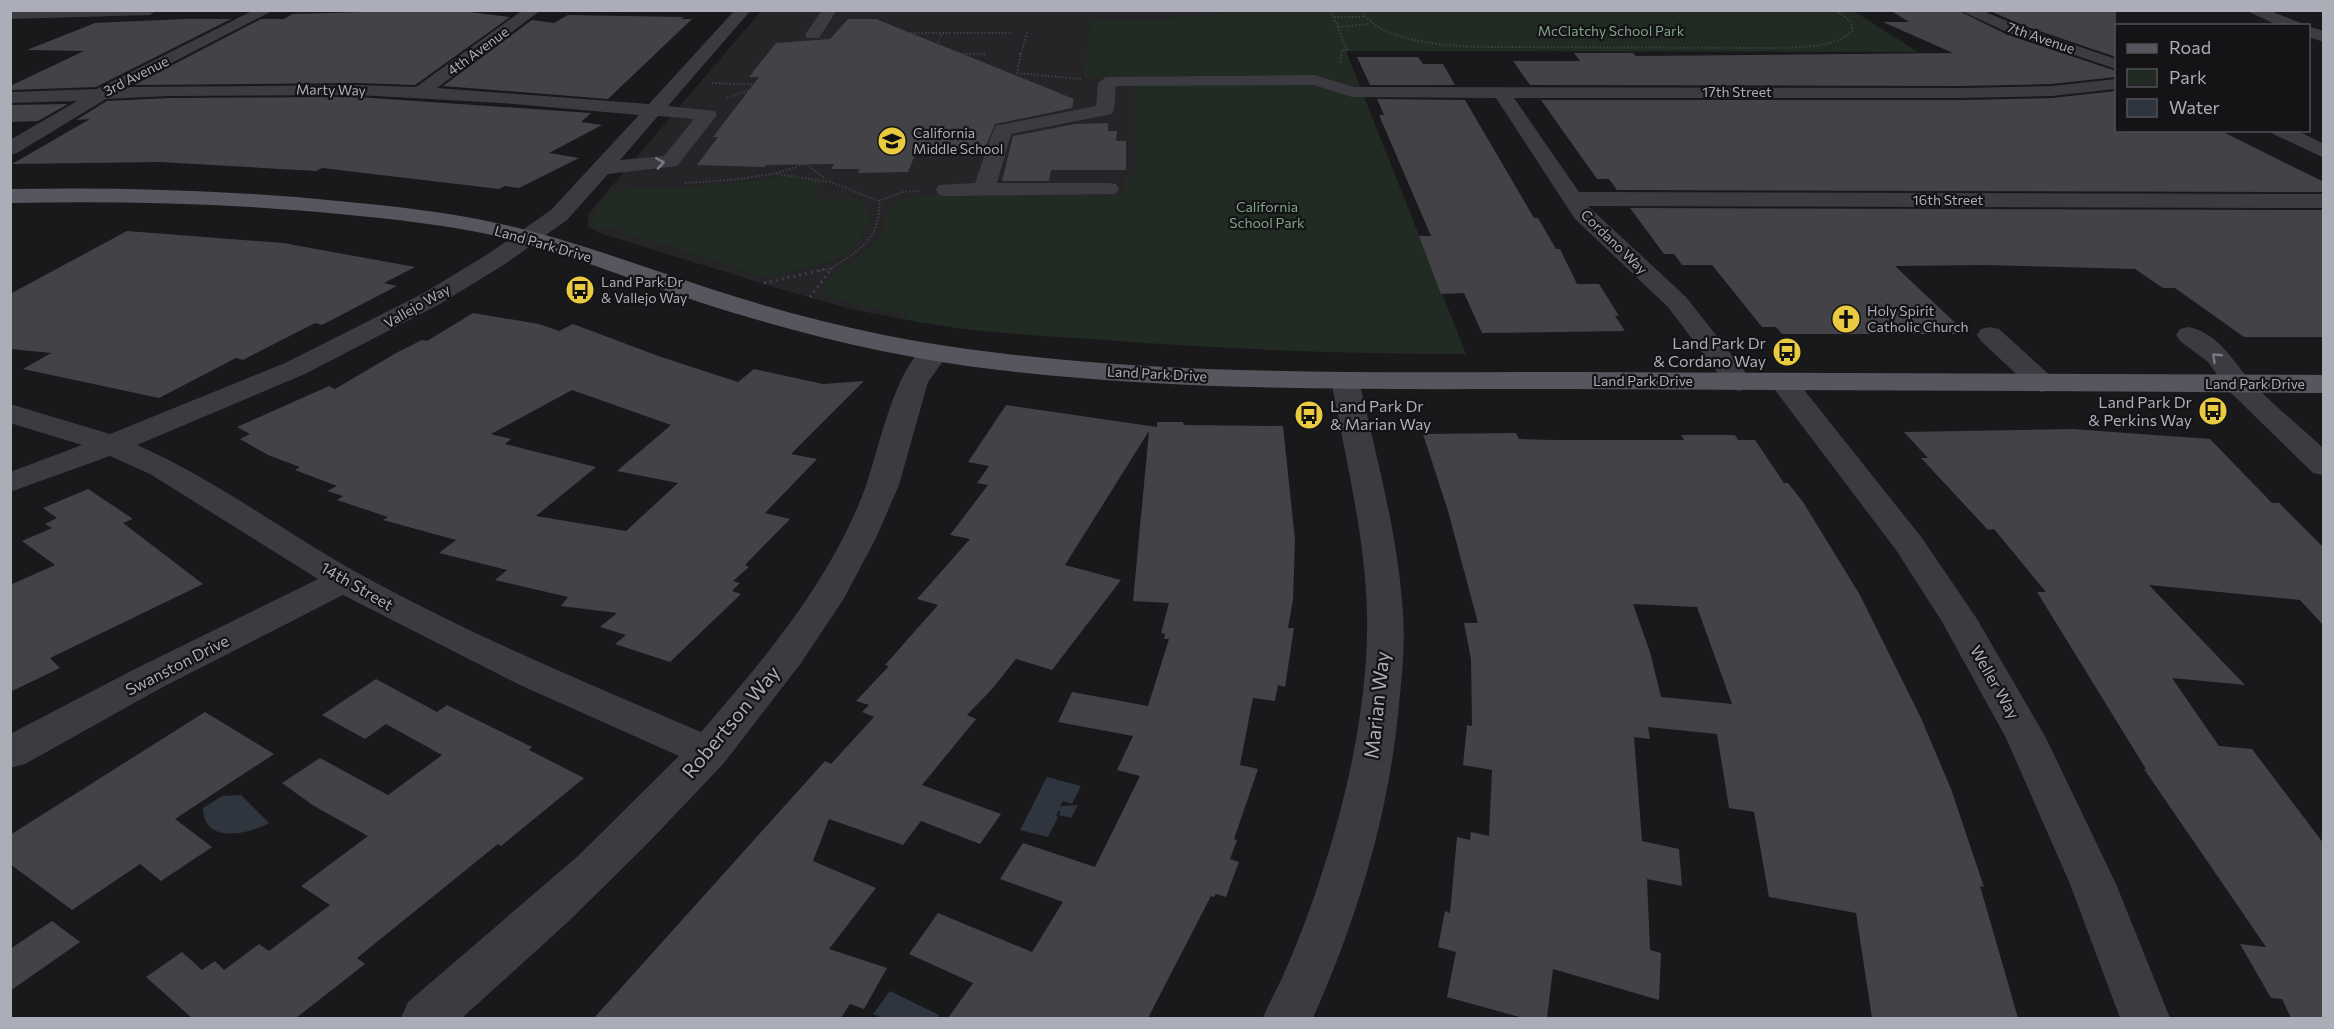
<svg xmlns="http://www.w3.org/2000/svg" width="2334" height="1029" viewBox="0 0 2334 1029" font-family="Commissioner,sans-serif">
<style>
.built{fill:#252427}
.green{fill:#222a24}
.water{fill:#2f353e}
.building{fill:#434247;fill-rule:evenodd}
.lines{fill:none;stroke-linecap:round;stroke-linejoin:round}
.path-far1{stroke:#3f4046;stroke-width:2;stroke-dasharray:1.5 2;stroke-linecap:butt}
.path{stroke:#3f4046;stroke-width:3;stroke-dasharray:2 4;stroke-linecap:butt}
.minor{fill:#3b3b41;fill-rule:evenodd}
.major{fill:#56565e;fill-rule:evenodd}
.oneway{stroke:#797a83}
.labels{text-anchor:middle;stroke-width:4.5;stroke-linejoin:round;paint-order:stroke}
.far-park-label{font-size:14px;fill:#83a38a;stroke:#141315}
.far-street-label{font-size:14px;fill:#abadb9;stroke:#141315}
.far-poi-label{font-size:14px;fill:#abadb9;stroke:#141315;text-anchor:start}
.poi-label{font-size:16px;fill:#abadb9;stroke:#141315;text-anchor:end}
.street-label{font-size:16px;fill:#abadb9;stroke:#141315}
.near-street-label{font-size:20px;fill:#abadb9;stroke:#141315}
</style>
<rect width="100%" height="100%" fill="#19181a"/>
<path class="built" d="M761,11h467l-17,5h-34l-21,4 -64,-1 43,59v116l-189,-1 -39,127 -57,-11 -73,-21 -178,-55 -11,-7v-12z"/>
<g class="green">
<path d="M1228,10h624l66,42 -572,-1 120,303c-125,0 -249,-5 -374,-15 -62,-4 -124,-7 -185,-19v-4l-89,-22 21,-26 17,-10 24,-20 5,-12v-13l7,-8 16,-8 38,-4 179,1v-17h10v-99h-52l9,-59 64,1 21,-4h34z"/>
<path d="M785,176l38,5 -12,12 4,5c16,4 32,-4 46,2l8,14v9l-12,20 -15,12 -19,9 -60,13 -151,-49 -10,2 -8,-5 -1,-9 18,-25 5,-1 105,-5z"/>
</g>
<g class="water">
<path d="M1047,777l34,9 -9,18 -9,-3 -3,5 18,-1 -7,13 -12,-3 2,-4h-3l-2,5 2,1 -10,20 -28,-7z"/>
<path d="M241,795l28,28c-22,12 -66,21 -66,-15l19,-12z"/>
<path d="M890,991l49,24 -2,3h-55l-9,-4z"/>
</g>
<g class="building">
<path d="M1903,10h54l51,25 108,36v6l-64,7 -91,2 -431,-1 -17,-24h67l-6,-8h59l3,3 317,-3 -70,-31h26l-16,-10h12z"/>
<path d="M1988,10h128v47l-94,-32z"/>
<path d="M402,11l67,1 41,5 -95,68 -57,-2 -224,2 127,-66h23l8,-5z"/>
<path d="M568,15l116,2 -3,2h11l-84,80 -165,-13 89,-66 22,3z"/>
<path d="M183,19h48l-135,68 -86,3v-4l74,-35 -57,-1 68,-27z"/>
<path d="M848,19h28l198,80 -2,9 -77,16 -10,25 -68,1 -9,22 -50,1 2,-4h-29l3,-5 -68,1 -1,2 -68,-2 21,-28h-5l46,-60h-10l27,-34 54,-4z"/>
<path d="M1357,57h61l5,7h20l12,21h-85z"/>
<path d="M2116,91v42l103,-3 105,52v10l-707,-2 -8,-11h-12l-56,-79h420l91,-2z"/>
<path d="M358,97l233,16 -10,9 21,3 -53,28 30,5 -60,30 -14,-2 -6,3 -177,-21 -6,3 -156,-9 -148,2 78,-45 -14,1 31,-19 62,-3z"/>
<path d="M1377,99l88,1 69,118h4l18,31h4l17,35h22l20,32h-4l10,15 -143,2 -18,-40 -23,1 -22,-58h12l-52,-121h5z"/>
<path d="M68,104l-30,17 -28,1v-17z"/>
<path d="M1108,123v8h9l-1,10h10v29h-75l-2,11h-47l11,-45 62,-12z"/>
<path d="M1630,208l694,2v127h-80l-69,-49h-12l-28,-19 -153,-4 -87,1 72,68h-185l-6,-7h-14l-50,-62h-30l-8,-11h-10z"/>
<path d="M127,231l156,12 132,24 -31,16 13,3 -75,39 -7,-2 -72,37 -7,-2 -77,40 -136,-29 28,-16 -41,-4v-55z"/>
<path d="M473,313l66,11 20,7 14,-7 88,33 77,25 16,-13 69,15 41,-3 -73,73 26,5 -52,54 25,6 -45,46 4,2 -16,14 7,2 -8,8 9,3 -71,68 -55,-18 11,-9 -26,-8 17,-14 -56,-7 7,-9 -73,-17 12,-10 -68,-17 17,-13 -73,-20 5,-3 -51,-17 6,-4 -16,-5 10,-5 -42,-16 5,-3 -32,-12 -28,-16 10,-5 -13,-7 92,-41 6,3 61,-36 26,-13 5,1zM572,390l99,35 -54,46 61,12 -52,48 -90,-15 60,-49 -91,-23 6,-5 -20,-5z"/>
<path d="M1006,405l151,22v-5h26l1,3 99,1 12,114 -2,60 -5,28h6l-9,59 -7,-2 -3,16 -22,-3 -13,67 18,4 -24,70 3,1 -7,19 9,3 -13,35 -10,-3 -2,3 -3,-1 -63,122h-200l25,-35 -64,-29 29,-41 94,39 31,-50 -63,-23 23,-36 72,24 45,-91 -23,-6 16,-34 -75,-14 14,-30 76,14 21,-67h-5l1,-5 -4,-1 8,-30 -36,-2 16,-170 -84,134 56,15 -69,90 -36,-11 -24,30 -25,26 9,4 -54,66 79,29 -21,30 -59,-23 -18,24 -74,-26 -16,42 63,27 -47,61 58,19 -23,41 -14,-5 -9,14h-247l231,-257 6,3 43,-47 -12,-5 7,-7 -13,-4 33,-35 -4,-1 53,-60 -21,-6 53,-60 -20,-4 38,-50 -11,-2 12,-17 -21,-4z"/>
<path d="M2072,429l138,10 62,64h7l45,45v78l-24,-26 -151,-15 96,100 -73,-7 47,68 33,3 72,95v174h-33l-9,-19 -11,-1 -31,-54 26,3 -122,-178h2l-109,-177h9l-52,-63 -6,1 -67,-72h7l-24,-26z"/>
<path d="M1516,433l3,6 35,1h130l-3,-5h54l3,5h17l29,43h4l15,19 57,93 61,123 30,71 33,98 -4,-1 38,132h-146l-16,-105 -87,-16 -15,-85 -25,-4 -12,-74 -69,-7 2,12 -16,-2 8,104 37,8 3,37 -35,-7 3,71 11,3 -2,47 -106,-31 -6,49h-24l-76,-21 9,-45 -18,-5 7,-36 5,2 7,-76 13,3 1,-8 18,4 3,-66 -29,-5 4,-40 5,1 -1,-67 -7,-36h14l-30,-112 -25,-77zM1633,604l64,3 35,97 -71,-7 -11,-45z"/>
<path d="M88,489l45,30 -10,4 80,61 -153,74 10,10 -50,24v-107l45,-20 -33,-24 30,-13 -7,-4 12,-6 -14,-10z"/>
<path d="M376,679l61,33 10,-7 85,42 -3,3 55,28 -83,68 -3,-2 -141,114 8,6 -69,54h-104l-46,-41 36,-25 20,18 13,-9 9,9 35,-26 10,7 61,-46 -29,-19 67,-50 -54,-30 -32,-23 38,-25 68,37 54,-40 -56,-31 -21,15 -43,-24z"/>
<path d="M205,712l69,42 -99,65 37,28 -51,34 -21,-17 -68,46 -62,-46v-29z"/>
<path d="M52,921l28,21 -70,49v-42z"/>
</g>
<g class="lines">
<g class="path-far1">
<path d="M1331,10l16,40h-5l-2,14"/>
<path d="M1361,10c18,35 101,37 136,37l277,1c25,-1 61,1 79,-18l-3,-9 -14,-11"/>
<path d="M1334,17h29"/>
<path d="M1338,27l32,-3"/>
<path d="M869,33h142"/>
<path d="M868,35l65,19"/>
<path d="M1019,54h2l-4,19 64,6"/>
<path d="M1021,54l6,-21h-2"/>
<path d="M924,74l76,-1"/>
<path d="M858,78l75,-24h52"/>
<path d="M896,80h25l21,-47"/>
<path d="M712,83l107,4 9,-5 20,-4"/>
<path d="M819,87l-2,4 12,5"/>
<path d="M727,98l32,-11"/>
<path d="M806,164l20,15"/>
<path d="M777,174l53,8 49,19"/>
<path d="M685,183c29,-2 109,-5 127,-26"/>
<path d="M832,268c28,-18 49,-30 47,-67l23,-9 18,-1"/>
<path d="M819,271l13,-3 -2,3"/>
</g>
<g class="path">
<path d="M764,283l62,-14"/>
<path d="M810,297l21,-28"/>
</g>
<g class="minor">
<path d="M10,10h147l-7,5 -140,4z"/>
<path d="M254,10h20l-149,77 233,-2 58,2 107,-77h18l-104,78 212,16 86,-94h16l-83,96 47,5 2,4 -40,51 -69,8 -41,46 -62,44 -65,40 -135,70 -168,71c78,34 147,87 221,128 110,61 227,109 343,159 66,-76 132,-154 166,-249 11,-32 30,-122 60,-136 6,-3 12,-1 18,0l4,6 -21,29 -29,103 -23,53 -33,62 -42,63 -77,100 -75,79 -80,79 -107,97h-61l7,-16 170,-146 101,-100 -159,-71 -177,-90 -182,93 -136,76 -15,4v-34l123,-64 185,-91 -168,-105 -40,-18 -100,36v-20l72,-27 -72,-22v-19l100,30 175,-71 137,-69 66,-40 63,-44 88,-95 -138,-12 -143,-8 -189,1 -63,3 -89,54 -7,2v-15l67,-39 -67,2v-11l87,-3zM658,116l36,3 -30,37 -44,4z"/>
<path d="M822,10h15l-18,28h-12l-2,-3z"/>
<path d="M1959,10h22l40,17 95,32v10l-107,-36z"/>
<path d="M2245,10h23l33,13 2,3h-24z"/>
<path d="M2308,26l16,5v11l-16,-5z"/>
<path d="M1315,75l38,12 608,1 91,-2 64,-7v10l-64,7 -91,2h-447l65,94 745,2v14l-736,-2 98,91 67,85 -4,6 -10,3 -10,-3 -61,-81 -93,-88 -79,-121 -144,-1 -38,-12 -198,1 -2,24 -2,4 -101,20 -14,49h111l8,1 3,5 -3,5 -169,2 -8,-1 -3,-5 3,-5 36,-2 20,-57 101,-20 2,-23 8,-6z"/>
<path d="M2271,130h25l28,14v14l-51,-24z"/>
<path d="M1990,327l9,2 53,48 4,6 -4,6 -10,3 -10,-3 -51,-48 -4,-6 4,-6z"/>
<path d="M2189,327c29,7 41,30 59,51 22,25 51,47 76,71v26l-11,-2 -85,-83 -20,-28 -28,-21 -4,-6 4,-6z"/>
<path d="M1345,372l10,2 4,6c17,76 39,154 44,233 2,27 0,54 -3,81 -9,113 -41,221 -87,324h-50c6,-16 16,-32 23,-49 13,-30 25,-61 35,-93 27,-81 48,-178 46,-263 -2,-78 -22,-157 -36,-233l4,-6z"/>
<path d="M1783,373l10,3 129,162 55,81 69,119 70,146 54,134h-50l-50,-134 -64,-146 -65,-118 -45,-70 -127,-168 4,-6z"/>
</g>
<path class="major" d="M10,189c110,-2 219,1 328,12 55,5 110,11 163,23 72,16 142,43 213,66 93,30 187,52 285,63 190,23 383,19 574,19 250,1 500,2 751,3v18c-255,-2 -509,-3 -763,-4 -187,0 -376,3 -562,-19 -102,-12 -200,-36 -297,-67 -67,-22 -133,-49 -201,-66 -53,-12 -108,-18 -162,-23 -110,-11 -219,-13 -329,-11z"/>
</g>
<defs><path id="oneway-chevron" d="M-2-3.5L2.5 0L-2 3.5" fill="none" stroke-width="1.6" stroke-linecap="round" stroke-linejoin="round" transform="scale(1.5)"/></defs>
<g class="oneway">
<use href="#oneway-chevron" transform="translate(660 163) rotate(-9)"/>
<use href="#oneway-chevron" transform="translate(2216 357) rotate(-136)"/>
</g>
<defs>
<g id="school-disc" transform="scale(1.5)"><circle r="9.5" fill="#eaca41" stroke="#141315"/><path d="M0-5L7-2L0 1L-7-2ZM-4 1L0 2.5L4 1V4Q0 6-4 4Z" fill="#111"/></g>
<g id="bus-disc" transform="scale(1.5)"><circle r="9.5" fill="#eaca41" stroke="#141315"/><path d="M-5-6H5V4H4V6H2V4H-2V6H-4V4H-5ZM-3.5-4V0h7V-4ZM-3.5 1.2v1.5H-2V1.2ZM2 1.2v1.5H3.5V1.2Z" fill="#111"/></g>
<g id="church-disc" transform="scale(1.5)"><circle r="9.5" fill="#eaca41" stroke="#141315"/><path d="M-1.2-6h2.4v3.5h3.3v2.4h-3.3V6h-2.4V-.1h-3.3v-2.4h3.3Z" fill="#111"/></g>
</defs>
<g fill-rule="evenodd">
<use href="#school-disc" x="892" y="141"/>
<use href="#bus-disc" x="580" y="290"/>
<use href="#church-disc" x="1846" y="319"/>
<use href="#bus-disc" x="1787" y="352"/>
<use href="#bus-disc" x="2213" y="411"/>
<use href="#bus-disc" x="1309" y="415"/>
</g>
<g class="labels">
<g class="far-park-label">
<text x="1611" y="36">McClatchy School Park</text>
<text x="1267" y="212">California<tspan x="1267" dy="16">School Park</tspan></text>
</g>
<g class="far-street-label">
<text transform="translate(2041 38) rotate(19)" y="5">7th Avenue</text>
<text transform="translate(478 51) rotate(-36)" y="5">4th Avenue</text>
<text transform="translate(136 76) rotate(-27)" y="5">3rd Avenue</text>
<text transform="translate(331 90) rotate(1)" y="5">Marty Way</text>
<text x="1737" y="97">17th Street</text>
<text x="1948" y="205">16th Street</text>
<text transform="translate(1614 242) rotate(44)" y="5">Cordano Way</text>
<text transform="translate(543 244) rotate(16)" y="5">Land Park Drive</text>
<text transform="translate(417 306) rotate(-30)" y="5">Vallejo Way</text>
<text transform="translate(1157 374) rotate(3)" y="5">Land Park Drive</text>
<text x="1643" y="386">Land Park Drive</text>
<text x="2255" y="389">Land Park Drive</text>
</g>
<g class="far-poi-label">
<text x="913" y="138">California<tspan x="913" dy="16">Middle School</tspan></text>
<text x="601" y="287">Land Park Dr<tspan x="601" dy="16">&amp; Vallejo Way</tspan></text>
<text x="1867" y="316">Holy Spirit<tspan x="1867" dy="16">Catholic Church</tspan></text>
</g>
<g class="poi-label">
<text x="1766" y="349">Land Park Dr<tspan x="1766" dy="18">&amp; Cordano Way</tspan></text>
<text x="2192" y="408">Land Park Dr<tspan x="2192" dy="18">&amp; Perkins Way</tspan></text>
<text x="1330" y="412" text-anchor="start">Land Park Dr<tspan x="1330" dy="18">&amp; Marian Way</tspan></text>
</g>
<g class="street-label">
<text transform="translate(357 586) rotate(30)" y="6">14th Street</text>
<text transform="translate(177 665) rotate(-27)" y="6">Swanston Drive</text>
<text transform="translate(1995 682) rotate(60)" y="6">Weller Way</text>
</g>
<g class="near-street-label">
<text transform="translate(1377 705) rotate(-84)" y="7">Marian Way</text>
<text transform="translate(731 722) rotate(-50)" y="7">Robertson Way</text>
</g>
</g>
<rect width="2334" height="1029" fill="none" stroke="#abadb9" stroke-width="24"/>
<rect x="2115" y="24" width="195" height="108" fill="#141315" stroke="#505157" stroke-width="1.5"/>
<rect x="2127" y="44" width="30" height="9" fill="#56565e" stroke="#505157" stroke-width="1.5"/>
<text x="2169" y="54" font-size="18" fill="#abadb9">Road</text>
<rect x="2127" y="69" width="30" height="18" fill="#222a24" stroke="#505157" stroke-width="1.5"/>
<text x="2169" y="84" font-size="18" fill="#abadb9">Park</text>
<rect x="2127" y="99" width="30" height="18" fill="#2f353e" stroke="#505157" stroke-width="1.5"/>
<text x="2169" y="114" font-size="18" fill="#abadb9">Water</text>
</svg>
